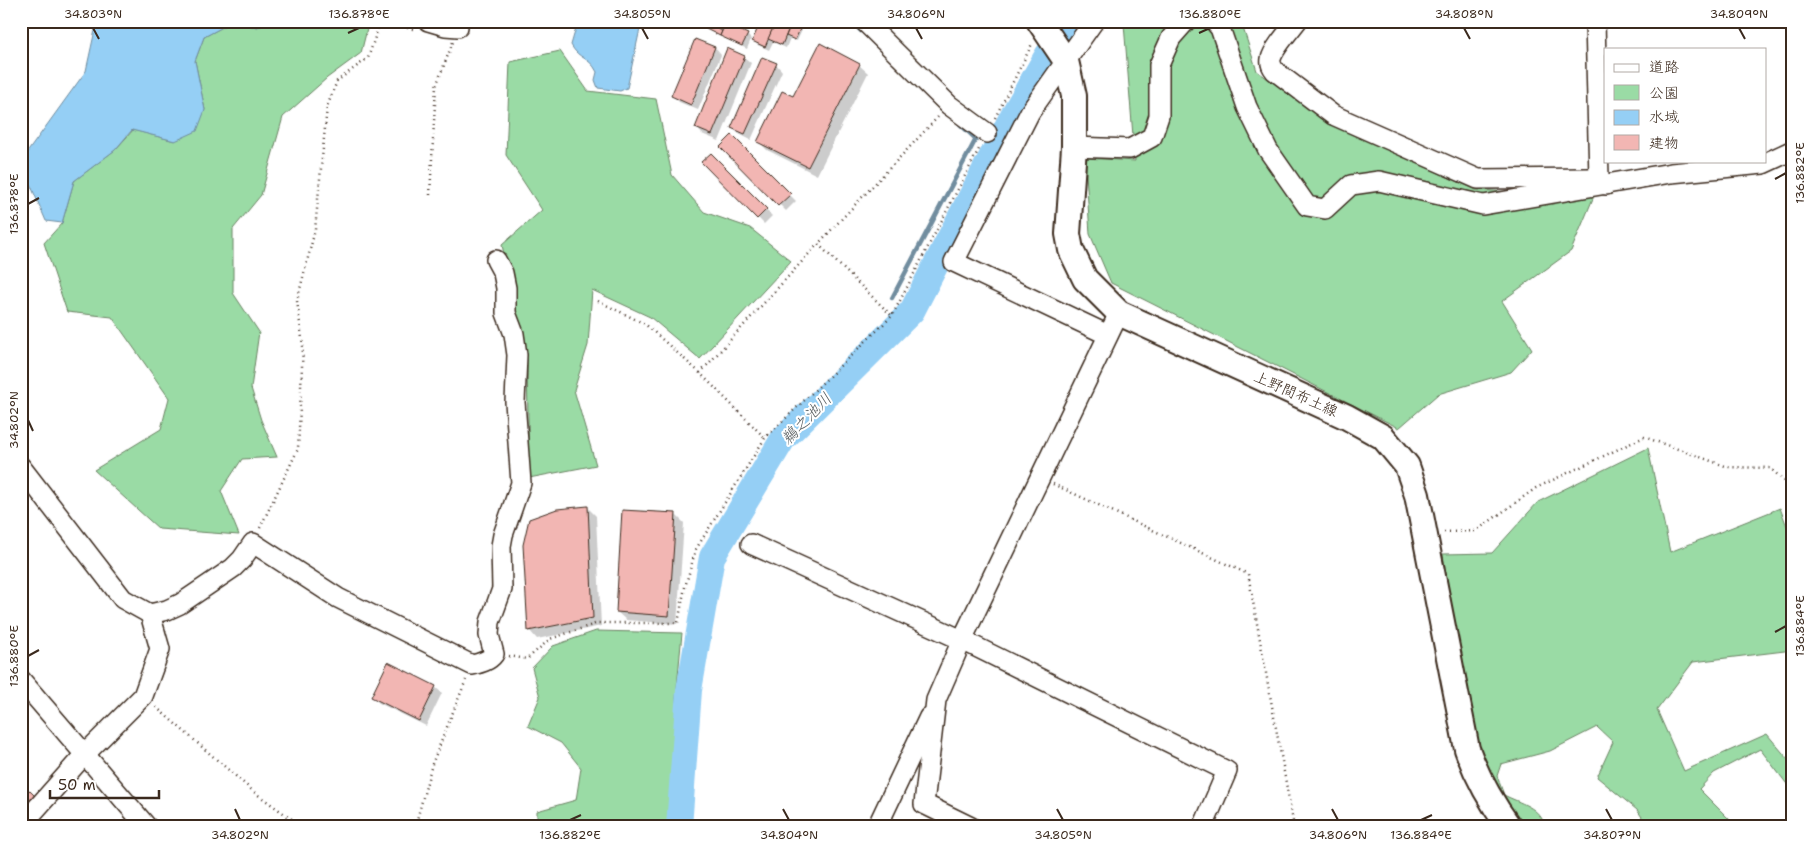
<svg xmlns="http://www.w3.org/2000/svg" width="1814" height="848" viewBox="0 0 1814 848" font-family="'Shantell Sans','Klee One',sans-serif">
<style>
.green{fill:#9adba5;stroke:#6a8262}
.water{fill:#95cff5;stroke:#718d9f}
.shadow{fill:#0003}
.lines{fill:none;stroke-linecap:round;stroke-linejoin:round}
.stream{stroke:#718d9f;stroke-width:4.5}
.river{stroke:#95cff5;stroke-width:26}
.building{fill:#f2b6b3;stroke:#3b2a1e}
.minor-casing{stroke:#3b2a1e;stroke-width:22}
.major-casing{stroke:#3b2a1e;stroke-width:28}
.path{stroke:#3b2a1e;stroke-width:2.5;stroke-dasharray:1 4;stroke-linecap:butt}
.minor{stroke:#fff;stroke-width:19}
.major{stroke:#fff;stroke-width:24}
.ticks{fill:none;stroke:#3b2a1e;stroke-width:2}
.labels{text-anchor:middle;stroke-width:4;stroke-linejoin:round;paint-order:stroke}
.street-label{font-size:15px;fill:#3b2a1e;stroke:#fff}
.water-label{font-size:16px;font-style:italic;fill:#565c5e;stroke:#fff}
.neatline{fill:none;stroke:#3b2a1e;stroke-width:2}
.ticks-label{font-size:12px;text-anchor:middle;fill:#3b2a1e}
</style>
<rect width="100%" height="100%" fill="#fff"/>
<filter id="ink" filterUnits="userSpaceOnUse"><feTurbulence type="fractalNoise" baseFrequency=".02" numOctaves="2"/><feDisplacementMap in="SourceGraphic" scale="10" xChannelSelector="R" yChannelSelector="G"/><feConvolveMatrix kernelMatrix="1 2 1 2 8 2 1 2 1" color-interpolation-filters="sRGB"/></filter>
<g filter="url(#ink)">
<g class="green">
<path d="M277,21h92l-8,32 -34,25 -44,39 -22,78 -28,34v64l26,39 -8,56 10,32 16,37 -35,2 -21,32 18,44 -80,-6 -65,-59 67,-41 8,-31 -57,-81 -45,-5 -23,-69 18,-20 12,-42 41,-31 18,-20 42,11 30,-31 -10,-49 9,-24 28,-15 25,5z"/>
<path d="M1126,21h110l7,7 14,43 74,53 145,66 118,6 -23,55 -69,50 30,48 -21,23 -73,22 -39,34 -288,-145 -21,-49 -5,-76 50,3 -11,-137z"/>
<path d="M560,51l28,40 68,8 16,76 32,37 46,16 41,33 -91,98 -50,-42 -58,-27 -4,55 -14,45 22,75 -67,13 -2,-118 -25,-115 40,-35 -36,-55 4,-93z"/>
<path d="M1648,448l22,104 110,-44 13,34v108l-100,12 -36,48 27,61 83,-37 26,31v27l-33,-43 -46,24 -15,16 38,38h-88l-12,-17 -40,-33 16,-35 -16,-15 -47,24 -49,13 -4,12 7,19c15,8 37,12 41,32h-27l-44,-69 -31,-204 49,-1 46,-51z"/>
<path d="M596,631l86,2 -6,65 -5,129h-134v-16l39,-11 5,-32 -20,-25 -33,-17 12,-29 -8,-29 21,-22z"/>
</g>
<g class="water">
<path d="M97,21h180l-20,6 -25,-5 -28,15 -9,24 10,49 -8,21 -22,10 -43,-11 -17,20 -41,31 -12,42 -16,-2 -15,-35 -8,-13 3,-19 60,-83z"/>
<path d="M578,21h57l5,8 -13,59 -7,3 -22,-3 -3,-8 2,-8c-8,-16 -18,-12 -26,-27z"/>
</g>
<g class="shadow">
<path d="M791,21l12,7 -6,13 -7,-3 -4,10 -13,-6 -4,8 -11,-5 -4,-4z"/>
<path d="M708,29l15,4 24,2 4,4 -4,10z"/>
<path d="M696,41l19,7 6,7 -23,55 -19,-8 -6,-6z"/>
<path d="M744,57l7,6 -32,78 -17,-7 -6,-7z"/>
<path d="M776,64l6,7 -31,69 -12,-6 -7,-6z"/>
<path d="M859,65l9,8 -51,102 -50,-25 -9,-9z"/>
<path d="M732,137l64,64 -10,10 -64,-64z"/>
<path d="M711,154l61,62 -8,8 -61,-62z"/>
<path d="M587,507l9,9 5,110 -64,13 -8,-9z"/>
<path d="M675,514l9,9 -7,101 -51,-4 -9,-8z"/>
<path d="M435,687l7,6 -16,33 -47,-23 -6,-6z"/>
<path d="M21,783l15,15 -15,14z"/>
</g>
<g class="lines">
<g class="stream">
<path d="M851,21l10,10"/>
<path d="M892,298l84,-159 -16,-15"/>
</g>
<g class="river">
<path d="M1063,31l7,-10"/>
<path d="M679,827l10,-137 23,-133 71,-118 129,-128 101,-196 35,-61"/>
</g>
</g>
<g class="building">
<path d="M761,21h15l-11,26 -13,-6z"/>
<path d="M776,21h16l-10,24 -14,-6z"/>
<path d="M792,21l10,4 -7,15 -9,-4z"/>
<path d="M708,24l14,7 -2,5 -14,-7z"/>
<path d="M725,24l23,10 -6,12 -22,-10z"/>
<path d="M695,39l20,8 -24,58 -20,-9z"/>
<path d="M820,43l40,21 -52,103 -51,-25 25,-51 11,5z"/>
<path d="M727,48l18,8 -33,79 -17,-7z"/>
<path d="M762,57l15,6 -32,71 -14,-6z"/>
<path d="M732,135l59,59 -13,12 -58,-59z"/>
<path d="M711,153l56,56 -10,10 -56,-57z"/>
<path d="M588,506l5,112 -65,13 -5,-86 6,-26 28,-10z"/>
<path d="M622,510l54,3 -7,103 -53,-4z"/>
<path d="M388,662l48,24 -17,35 -48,-24z"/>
<path d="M21,782l14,14 -14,13z"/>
</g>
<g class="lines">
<g class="minor-casing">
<g id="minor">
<path d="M428,21l17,5 13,1"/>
<path d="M864,21l85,84 38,28"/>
<path d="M1094,21l-64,91 -76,150 154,73"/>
<path d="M1214,21l6,7 27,79 21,43 39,56 18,3 26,-24 28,-4 104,24 188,-32 92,-9 30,-14"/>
<path d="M1297,21c-7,9 -24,28 -26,38 -1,5 1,8 4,12l58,44 145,64 111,-1"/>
<path d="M1595,21l4,157 7,7"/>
<path d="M1074,147l56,2 22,-12 7,-21v-51l12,-27 15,-17"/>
<path d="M21,467l102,132 27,15 17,-4 13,-6 53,-36 9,-9 11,-16 85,55 134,67c9,-2 17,-4 22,-11l-5,-19 1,-13 12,-33 -1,-43 2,-11 18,-52 -6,-81 2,-47 -3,-21 -8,-21v-25l-3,-15 -7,-13"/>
<path d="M751,544l211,96 265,131 -24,56"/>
<path d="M21,680l126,147"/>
<path d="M21,826l64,-72 58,-58 17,-47 -10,-35"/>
<path d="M877,827l52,-110"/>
<path d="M971,827l-47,-23 12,-104 26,-60 157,-327"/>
</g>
</g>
<g class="major-casing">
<path id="major" d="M1039,21l27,40 8,35v51l-6,87 3,16 14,29 34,34 228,104 36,20 24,29 10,29 50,254c10,28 24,53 42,78"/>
</g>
<g class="path">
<path d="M938,117l-120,127 74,72 88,-169"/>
<path d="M995,118l37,-74"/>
<path d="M430,195l6,-109 17,-44"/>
<path d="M598,301l47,23 55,49 65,65"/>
<path d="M700,373l118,-129"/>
<path d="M1053,484l195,90 46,253"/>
<path d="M260,528l38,-79 5,-103 -6,-45 18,-71 12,-123 10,-26 31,-23 12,-36 33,7"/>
<path d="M1444,532l32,-1 60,-43 108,-51 84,30 42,1 23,21"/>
<path d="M509,656l18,3 23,-20 48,-16h80l7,-36 11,-38 69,-111 127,-122"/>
<path d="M156,707l98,85 49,35"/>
<path d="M415,827l17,-63 34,-84"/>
</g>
<use href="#minor" class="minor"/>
<use href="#major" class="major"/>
</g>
</g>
<path class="ticks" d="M93,28l6,11M642,28l6,11M916,28l6,11M1464,28l6,11M1739,28l6,11M348,33l11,-5M1199,33l11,-5M1775,179l11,-6M28,204l11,-6M28,420l5,11M1775,632l11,-6M28,656l11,-6M235,809l5,11M783,809l6,11M1057,809l6,11M1332,809l6,11M1606,809l6,11M570,820l11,-5M1421,820l11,-5"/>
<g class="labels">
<g class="street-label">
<text transform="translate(1296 394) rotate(24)" y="5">上野間布土線</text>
</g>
<g class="water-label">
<text transform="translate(806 418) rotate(-46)" y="6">鵜之池川</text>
</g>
</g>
<rect width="1814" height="848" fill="none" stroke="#fff" stroke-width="55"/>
<rect x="1604" y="48" width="162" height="115" fill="#ffffff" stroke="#b1aaa5"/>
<rect x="1614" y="64" width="25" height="8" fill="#ffffff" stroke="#b1aaa5"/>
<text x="1649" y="72" font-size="15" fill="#3b2a1e">道路</text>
<rect x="1614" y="85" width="25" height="15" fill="#9adba5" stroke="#b1aaa5"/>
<text x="1649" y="98" font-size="15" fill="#3b2a1e">公園</text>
<rect x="1614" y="110" width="25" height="15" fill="#95cff5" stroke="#b1aaa5"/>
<text x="1649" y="122" font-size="15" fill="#3b2a1e">水域</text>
<rect x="1614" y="135" width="25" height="15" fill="#f2b6b3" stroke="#b1aaa5"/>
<text x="1649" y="148" font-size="15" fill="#3b2a1e">建物</text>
<path d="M50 790v8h109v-8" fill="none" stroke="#3b2a1e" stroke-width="2.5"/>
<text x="58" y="790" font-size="15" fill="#3b2a1e" stroke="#ffffff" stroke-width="4" paint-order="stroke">50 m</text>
<rect x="28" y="28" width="1758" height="792" class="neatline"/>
<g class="ticks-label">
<text x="93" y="18">34.803°N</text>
<text x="359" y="18">136.878°E</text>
<text x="642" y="18">34.805°N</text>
<text x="916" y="18">34.806°N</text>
<text x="1210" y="18">136.880°E</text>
<text x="1464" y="18">34.808°N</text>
<text x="1739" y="18">34.809°N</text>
<text transform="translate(1800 173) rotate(-90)" y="4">136.882°E</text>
<text transform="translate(14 204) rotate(-90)" y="4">136.878°E</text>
<text transform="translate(14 420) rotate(-90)" y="4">34.802°N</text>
<text transform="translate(1800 626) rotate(-90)" y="4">136.884°E</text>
<text transform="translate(14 656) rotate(-90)" y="4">136.880°E</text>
<text x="240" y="839">34.802°N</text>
<text x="570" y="839">136.882°E</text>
<text x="789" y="839">34.804°N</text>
<text x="1063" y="839">34.805°N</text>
<text x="1338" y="839">34.806°N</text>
<text x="1421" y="839">136.884°E</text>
<text x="1612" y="839">34.807°N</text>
</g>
</svg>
